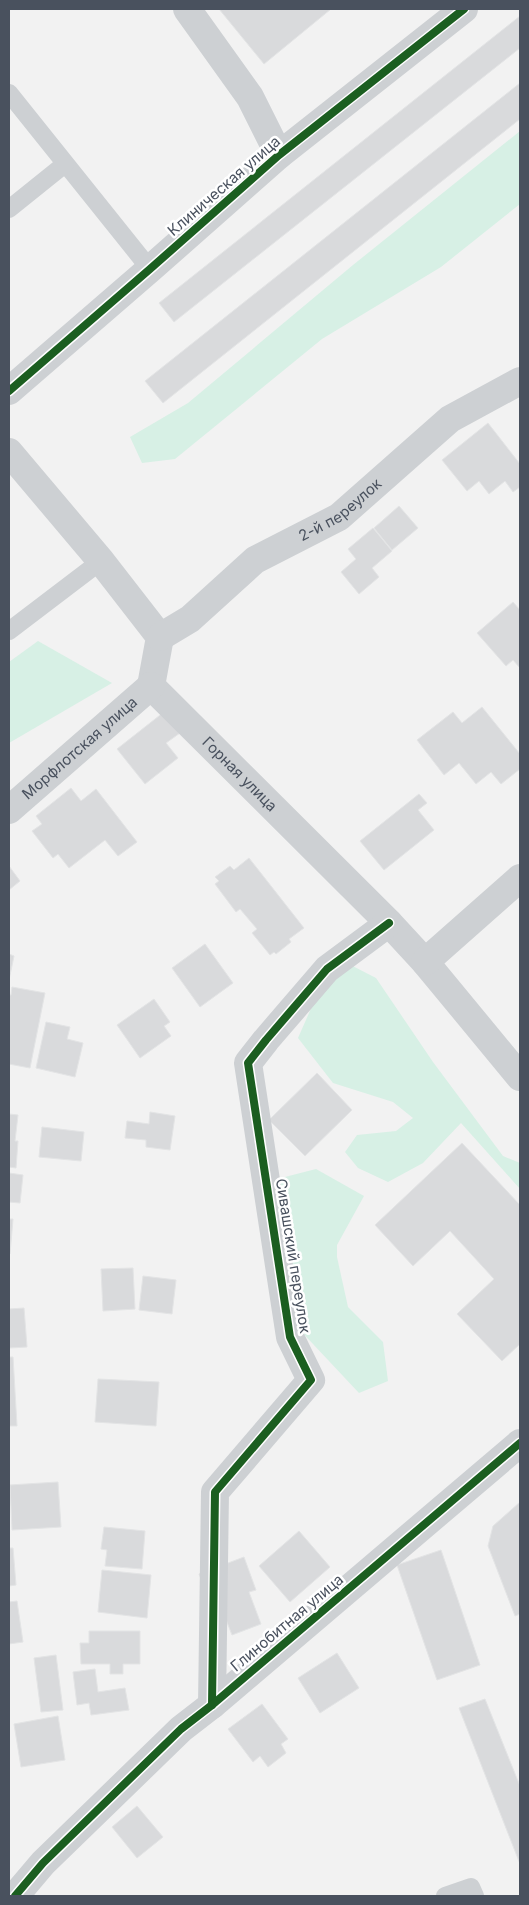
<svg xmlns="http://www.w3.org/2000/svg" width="529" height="1905" viewBox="0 0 529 1905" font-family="Inter,sans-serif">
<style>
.green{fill:#d7f0e5}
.building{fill:#d9dadc;stroke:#e3e4e5}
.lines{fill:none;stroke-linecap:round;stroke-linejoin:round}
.service{stroke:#cdd0d3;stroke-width:18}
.minor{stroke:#cdd0d3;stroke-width:28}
.cycleway-casing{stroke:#fff;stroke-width:11}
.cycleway{stroke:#1b5e20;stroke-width:8}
.labels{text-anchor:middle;stroke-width:5;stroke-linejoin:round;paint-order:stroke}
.street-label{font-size:15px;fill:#49515e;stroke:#fff}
</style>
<rect width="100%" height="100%" fill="#f2f2f2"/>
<g class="green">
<path d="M520,131v73l-79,63 -119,72 -147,120 -33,4 -12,-26 58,-34 165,-138z"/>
<path d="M38,641l74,42 -103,60v-81z"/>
<path d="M339,959l37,19 57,84 70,94 17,7v26l-59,-66 -38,40 -35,19 -30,-14 -13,-16 12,-17 39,-4 17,-13 -20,-16 -60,-19 -35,-45 22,-50z"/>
<path d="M316,1169l48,27 -27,49v12l11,50 35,35 5,39 -29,12 -61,-65 -21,-149z"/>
</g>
<g class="building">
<path d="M219,9h112l-67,55z"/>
<path d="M520,16v32l-346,274 -15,-19z"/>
<path d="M520,83v36l-357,284 -18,-22z"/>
<path d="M488,423l32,41v23l-7,5 -8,-11 -16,13 -10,-13 -12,10 -25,-31z"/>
<path d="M399,506l19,22 -26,22 -18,-22z"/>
<path d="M373,528l19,23 -20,17 7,9 -20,17 -18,-22 15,-13 -8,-10z"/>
<path d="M513,602l7,8v58l-7,-8 -7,6 -29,-33z"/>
<path d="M482,707l38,47v15l-19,15 -10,-12 -15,12 -17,-21 -15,12 -27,-35 36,-28 9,11z"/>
<path d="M164,712l16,21 -14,10 12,15 -33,26 -28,-35z"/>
<path d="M71,788l10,13 15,-12 41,53 -19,14 -13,-16 -36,28 -11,-14 -5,4 -21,-27 10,-7 -6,-8z"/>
<path d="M419,794l8,9 -9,7 16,20 -50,40 -24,-29z"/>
<path d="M249,858l55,70 -15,11 2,3 -15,12 -2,-2 -4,3 -18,-22 5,-4 -17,-20 -4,3 -21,-28 4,-3 -4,-4 15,-11 4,4z"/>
<path d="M9,866l11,15 -11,9z"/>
<path d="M205,944l28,39 -33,24 -28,-39z"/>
<path d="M9,954l5,2 -5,24z"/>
<path d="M12,987l33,6 -15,75 -21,-4v-69h2z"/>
<path d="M154,999l16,23 -6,4 7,10 -31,22 -23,-33z"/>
<path d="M46,1022l24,5 -3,12 16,4 -8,34 -39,-9z"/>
<path d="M317,1073l35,37 -47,46 -36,-36z"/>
<path d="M150,1112l25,4 -5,34 -24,-3v-7l-21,-2 2,-17 22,3z"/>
<path d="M9,1114l9,1 -3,26h3l-2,27 -7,-1z"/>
<path d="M42,1127l42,5 -3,29 -42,-4z"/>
<path d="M462,1143l58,62v139l-18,17 -45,-47 37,-35 -44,-48 -37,35 -38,-41z"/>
<path d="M9,1173l14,2 -3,28 -11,-1z"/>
<path d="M9,1219h4l-3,35h-1z"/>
<path d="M133,1268l2,41 -32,2 -2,-42z"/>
<path d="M143,1276l33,4 -4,34 -33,-4z"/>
<path d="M24,1308l3,39 -18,1v-39z"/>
<path d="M9,1357h4l4,69h-8z"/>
<path d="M98,1379l61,3 -3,44 -61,-4z"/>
<path d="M58,1482l3,45 -49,3 -2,-45z"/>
<path d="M520,1502v112l-5,2 -27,-70 5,-20z"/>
<path d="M104,1527l41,4 -3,38 -37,-3 2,-16 -6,-1z"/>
<path d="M299,1531l31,36 -40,35 -31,-36z"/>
<path d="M9,1548h4l3,37 -7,1z"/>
<path d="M441,1550l39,115 -43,15 -40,-115z"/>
<path d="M244,1557l12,33 -7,2 12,32 -29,11 -12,-31 -8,3 -13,-33z"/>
<path d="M102,1570l49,5 -4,43 -49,-6z"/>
<path d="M17,1601l6,41 -14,2v-42z"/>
<path d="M89,1631h51v33h-17v10h-13v-10h-29l-1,-21h9z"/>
<path d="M337,1653l22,35 -39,25 -22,-35z"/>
<path d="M56,1655l7,55 -22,2 -7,-54z"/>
<path d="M95,1669l3,23 27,-4 4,22 -38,5 -2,-12 -12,2 -4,-33z"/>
<path d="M485,1699l35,87v78l-61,-156z"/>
<path d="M262,1704l26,35 -7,5 5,9 -18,14 -8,-11 -7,6 -25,-33z"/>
<path d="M58,1716l7,44 -44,7 -7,-43z"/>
<path d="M137,1806l26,31 -26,21 -25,-31z"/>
</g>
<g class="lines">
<g class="service">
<path d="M9,93l141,176"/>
<path d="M9,209l56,-45"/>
<path d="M9,631l92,-70"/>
<path d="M445,1896l26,-9 4,9"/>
</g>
<g class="minor">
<path d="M187,9l63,88 29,58"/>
<path d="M9,391l141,-122 129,-114 185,-146"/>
<path d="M9,452l92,109 59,76 -9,49"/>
<path id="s1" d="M160,637l30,-18 65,-59 84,-43 111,-98 70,-38"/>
<path id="s2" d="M151,686l238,237 36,39 95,115"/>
<path id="s3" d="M9,810l142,-124"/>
<path d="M425,962l95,-84"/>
<path d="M212,1705l3,-213 96,-112 -21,-43 -42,-274 18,-23 61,-71 62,-46"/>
<path d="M15,1896l28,-33 138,-134 31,-24 308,-262"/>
</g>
<g class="cycleway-casing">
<g id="cycleway">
<path d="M9,391l141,-122 129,-114 185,-146"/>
<path d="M212,1705l3,-213 96,-112 -21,-43 -42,-274 18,-23 61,-71 62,-46"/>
<path d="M15,1896l28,-33 138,-134 31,-24 308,-262"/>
</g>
</g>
<use href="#cycleway" class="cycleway"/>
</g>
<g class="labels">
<g class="street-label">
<text transform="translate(224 186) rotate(-41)" y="5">Клиническая улица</text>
<text dy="5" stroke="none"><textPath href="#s1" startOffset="222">2-й переулок</textPath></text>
<text dy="5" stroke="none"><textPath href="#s3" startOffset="94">Морфлотская улица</textPath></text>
<text dy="5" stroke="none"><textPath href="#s2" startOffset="125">Горная улица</textPath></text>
<text transform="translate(293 1256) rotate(81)" y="5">Сивашский переулок</text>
<text transform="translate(287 1623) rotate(-40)" y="5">Глинобитная улица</text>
</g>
</g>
<rect width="529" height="1905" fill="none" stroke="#49515e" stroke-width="20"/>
</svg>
